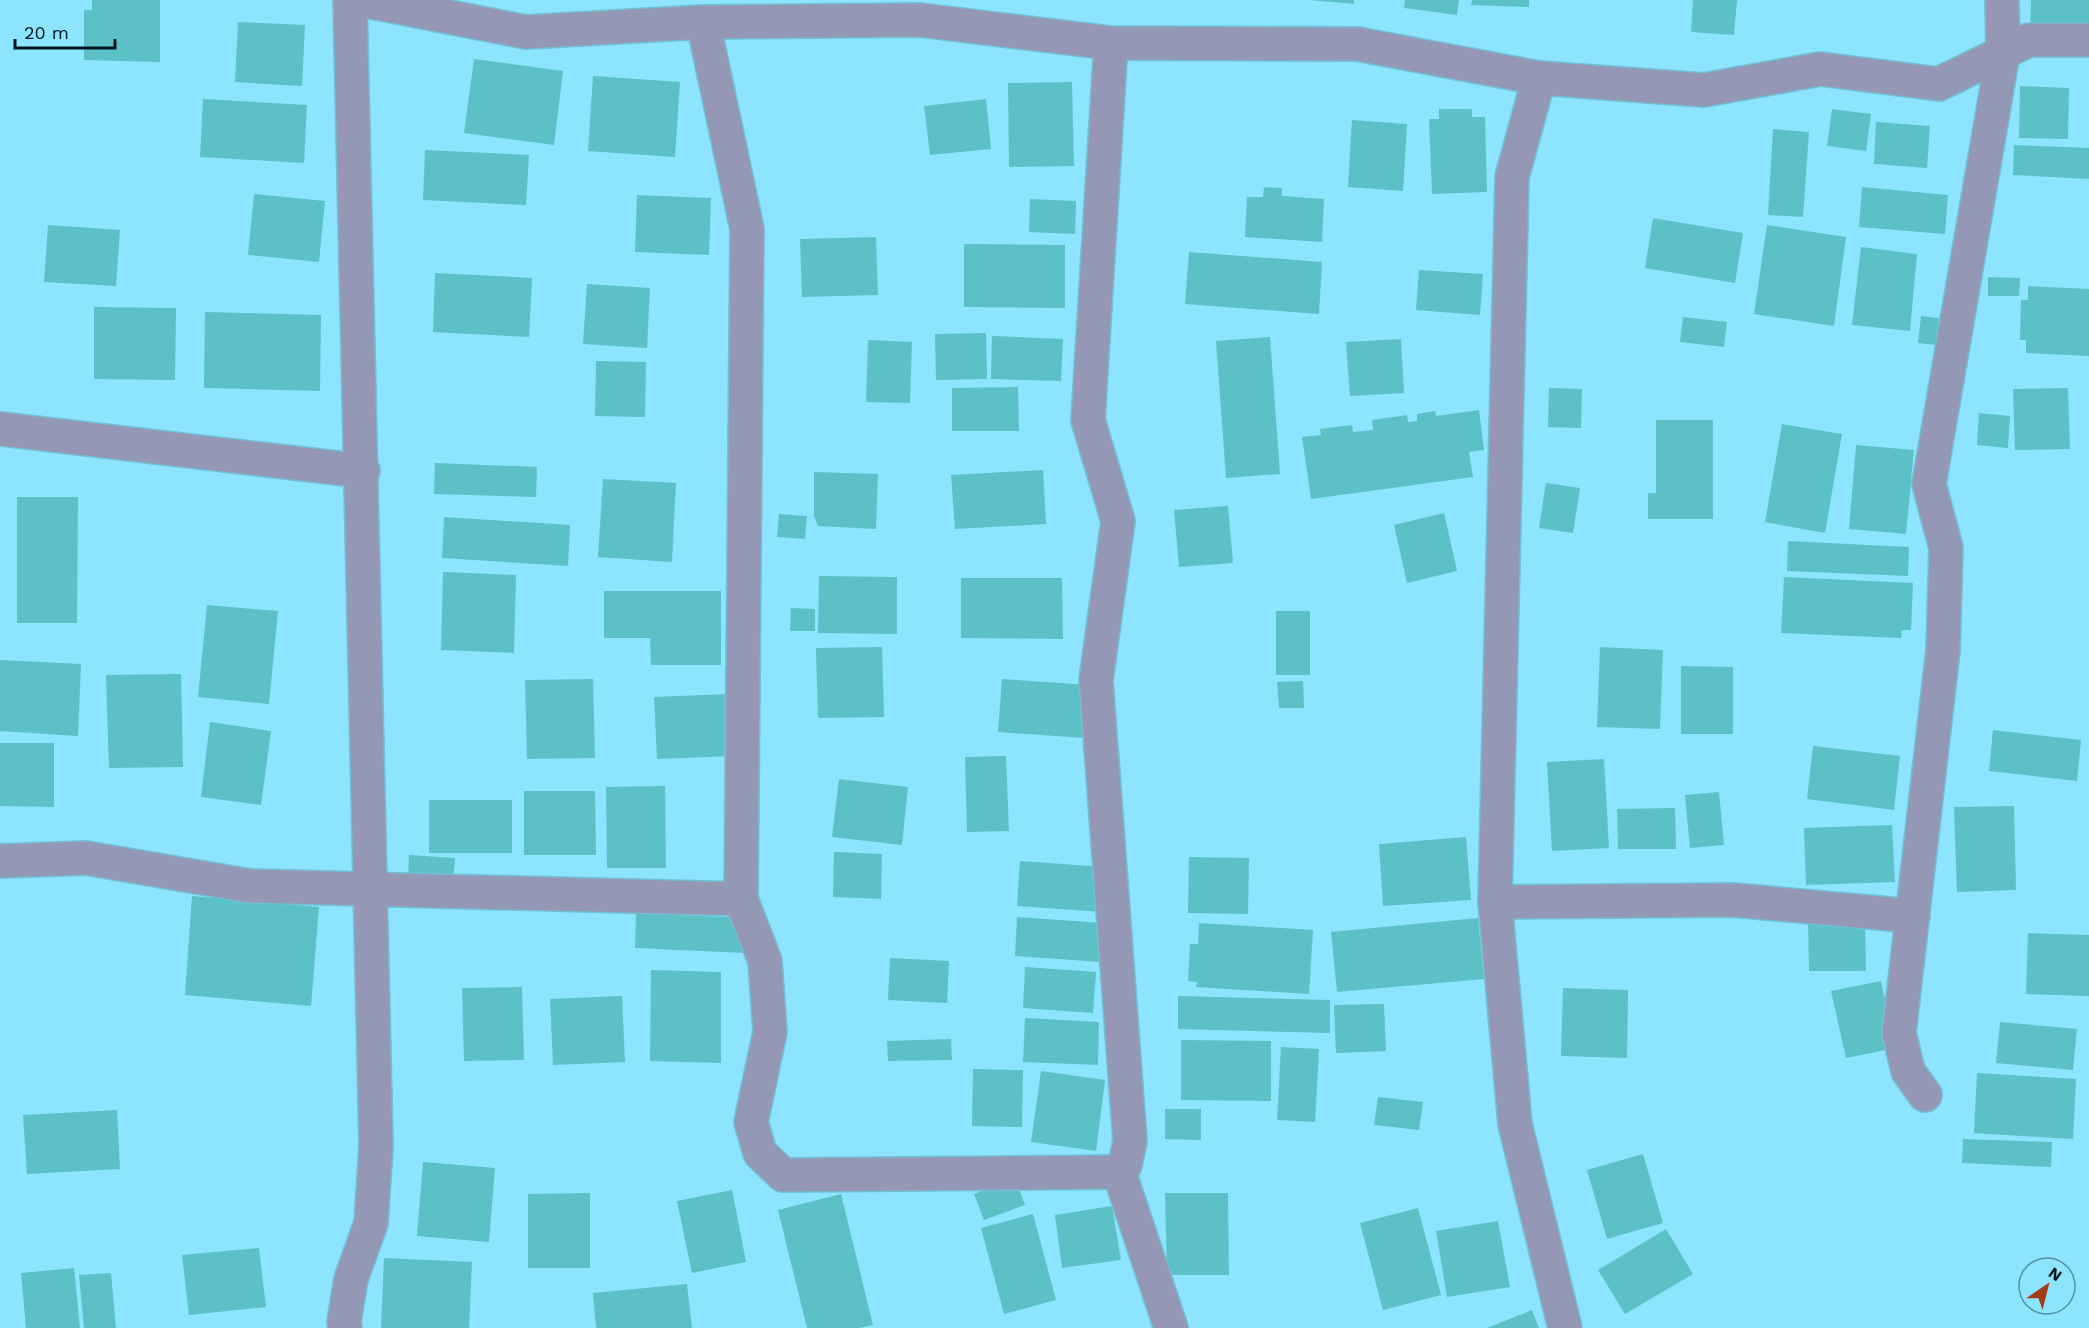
<svg xmlns="http://www.w3.org/2000/svg" width="2089" height="1328" viewBox="0 0 2089 1328" font-family="'Work Sans',sans-serif">
<style>
.building{fill:#5cc1c6}
.lines{fill:none;stroke-linecap:round;stroke-linejoin:round}
.minor-casing{stroke:#73bfd6;stroke-width:36}
.minor{stroke:#9498b4;stroke-width:33}
</style>
<rect width="100%" height="100%" fill="#8ce4ff"/>
<g class="building">
<path d="M92,0h68v62l-76,-2v-50h8z"/>
<path d="M1309,0h45v4z"/>
<path d="M1405,0h54l-2,15 -53,-7z"/>
<path d="M1472,0h57v7l-58,-2z"/>
<path d="M1693,0h44l-3,35 -43,-3z"/>
<path d="M2031,0h58v34l-59,-1z"/>
<path d="M238,22l67,3 -3,61 -67,-4z"/>
<path d="M474,59l89,12 -9,74 -90,-12z"/>
<path d="M593,76l87,6 -5,75 -87,-6z"/>
<path d="M1072,82l2,84 -65,1 -1,-84z"/>
<path d="M2020,86l49,2 -1,51 -49,-1z"/>
<path d="M203,99l104,6 -3,58 -104,-6z"/>
<path d="M986,99l5,50 -61,6 -6,-49z"/>
<path d="M1439,109h33v8h13l2,75 -55,2 -3,-75h10z"/>
<path d="M1832,109l39,5 -5,37 -39,-5z"/>
<path d="M1352,120l55,4 -4,67 -55,-4z"/>
<path d="M1876,122l54,4 -3,42 -53,-4z"/>
<path d="M1773,129l36,3 -6,85 -35,-2z"/>
<path d="M2014,145l75,3v31l-76,-4z"/>
<path d="M425,150l104,5 -3,50 -103,-5z"/>
<path d="M1264,187l18,1v8l42,3 -2,43 -77,-5 2,-40h16z"/>
<path d="M1862,187l86,8 -3,39 -86,-7z"/>
<path d="M254,194l71,7 -6,61 -71,-7z"/>
<path d="M637,195l74,3 -2,57 -74,-3z"/>
<path d="M1030,199l46,2 -1,33 -46,-2z"/>
<path d="M1653,218l90,15 -8,50 -90,-15z"/>
<path d="M48,225l72,5 -4,56 -72,-4z"/>
<path d="M1767,225l79,12 -12,89 -80,-12z"/>
<path d="M876,237l2,58 -76,2 -2,-58z"/>
<path d="M964,244l101,1v63l-101,-1z"/>
<path d="M1861,247l56,7 -7,77 -58,-6z"/>
<path d="M1189,252l133,10 -3,52 -134,-10z"/>
<path d="M1419,270l64,4 -3,41 -64,-5z"/>
<path d="M435,273l97,5 -3,59 -96,-5z"/>
<path d="M1988,277l32,1 -1,18h-31z"/>
<path d="M587,284l63,4 -3,60 -64,-4z"/>
<path d="M2028,286l61,3v67l-63,-3v-13h-6l1,-40h7z"/>
<path d="M94,307l82,1 -1,72 -81,-1z"/>
<path d="M205,312l116,3 -1,76 -116,-3z"/>
<path d="M1921,316l18,2 -3,27 -18,-2z"/>
<path d="M1683,317l44,5 -3,25 -44,-5z"/>
<path d="M986,333l1,46 -51,1 -1,-46z"/>
<path d="M992,336l71,3 -2,42 -70,-2z"/>
<path d="M1270,337l10,137 -54,4 -10,-137z"/>
<path d="M1401,339l3,54 -54,3 -4,-54z"/>
<path d="M868,340l44,2 -2,61 -44,-1z"/>
<path d="M596,361l50,1 -1,55 -50,-1z"/>
<path d="M1018,387l1,44h-67v-43z"/>
<path d="M1549,388l33,1 -1,39 -33,-1z"/>
<path d="M2068,388l2,61 -55,1 -2,-61z"/>
<path d="M1479,410l5,40 -15,2 4,25 -162,22 -9,-62 19,-2 -1,-6 32,-4 1,7 20,-2 -1,-10 35,-5 1,7 9,-1v-7l18,-3 1,5z"/>
<path d="M1979,413l31,3 -2,32 -31,-3z"/>
<path d="M1656,420h57v99h-65v-26h8z"/>
<path d="M1782,424l60,10 -17,99 -60,-11z"/>
<path d="M1856,445l58,5 -8,84 -57,-5z"/>
<path d="M435,463l102,4 -1,30 -102,-3z"/>
<path d="M1043,470l3,54 -91,5 -4,-54z"/>
<path d="M814,472l64,2 -2,55 -58,-3 -4,-10z"/>
<path d="M603,479l73,4 -4,79 -74,-5z"/>
<path d="M1546,483l34,5 -7,45 -34,-5z"/>
<path d="M17,497h61l-1,126h-60z"/>
<path d="M1228,506l5,57 -54,4 -5,-57z"/>
<path d="M1444,513l13,58 -50,12 -13,-58z"/>
<path d="M779,514l28,2 -2,23 -28,-2z"/>
<path d="M444,517l126,8 -2,41 -126,-8z"/>
<path d="M1788,541l121,6 -1,29 -121,-5z"/>
<path d="M443,572l73,3 -2,78 -73,-3z"/>
<path d="M819,576l78,1v57l-79,-1z"/>
<path d="M1784,577l129,6 -2,47h-9l-1,8 -120,-5z"/>
<path d="M961,578h101l1,61 -102,-1z"/>
<path d="M604,591h117v74h-70l-1,-27h-46z"/>
<path d="M207,605l71,6 -9,93 -71,-7z"/>
<path d="M791,608l24,1v22h-25z"/>
<rect x="1276" y="611" width="34" height="64"/>
<path d="M882,647l2,70 -66,1 -2,-70z"/>
<path d="M1600,647l63,3 -3,79 -63,-2z"/>
<path d="M0,660l81,4 -3,72 -78,-5z"/>
<path d="M1681,666l52,1v67h-52z"/>
<path d="M181,674l2,93 -74,1 -3,-93z"/>
<path d="M593,679l2,79 -68,1 -2,-79z"/>
<path d="M1002,679l87,6 -4,53 -87,-6z"/>
<path d="M1303,681l1,27h-25l-2,-26z"/>
<path d="M729,694l3,62 -75,3 -3,-62z"/>
<path d="M210,722l61,9 -10,74 -60,-8z"/>
<path d="M1993,730l88,10 -4,41 -88,-10z"/>
<path d="M0,743h54v64l-54,-1z"/>
<path d="M1813,746l87,10 -6,54 -87,-11z"/>
<path d="M1006,756l3,75 -42,1 -2,-75z"/>
<path d="M1604,759l5,89 -57,3 -5,-89z"/>
<path d="M839,779l69,8 -6,58 -70,-8z"/>
<path d="M665,786l1,82h-59l-1,-81z"/>
<path d="M524,791h71l1,64h-72z"/>
<path d="M1719,792l5,53 -34,3 -5,-53z"/>
<rect x="429" y="800" width="83" height="53"/>
<path d="M2014,806l2,84 -59,2 -3,-85z"/>
<path d="M1675,808l1,41h-58l-1,-40z"/>
<path d="M1892,825l3,57 -89,3 -2,-57z"/>
<path d="M1466,837l5,63 -88,6 -4,-62z"/>
<path d="M834,852l48,2 -1,45 -48,-2z"/>
<path d="M409,855l46,3 -2,24 -45,-3z"/>
<path d="M1189,857l60,1 -1,56 -60,-1z"/>
<path d="M1020,861l85,6 -3,45 -85,-6z"/>
<path d="M192,896l127,11 -8,99 -126,-11z"/>
<path d="M636,913l111,5 -2,35 -110,-5z"/>
<path d="M1865,915l1,56h-57l-1,-55z"/>
<path d="M1017,917l114,8 -2,39 -114,-8z"/>
<path d="M1478,918l6,61 -147,13 -6,-60z"/>
<path d="M1199,923l114,7 -4,64 -113,-7 1,-5 -9,-1 2,-37h8z"/>
<path d="M2028,933l61,2v61l-63,-2z"/>
<path d="M890,958l59,3 -2,42 -59,-3z"/>
<path d="M1025,967l71,5 -3,41 -70,-5z"/>
<path d="M651,970l70,2v91l-71,-2z"/>
<path d="M1881,981l14,67 -49,10 -15,-67z"/>
<path d="M522,987l2,73 -60,1 -2,-73z"/>
<path d="M1563,988l65,2 -1,68 -66,-2z"/>
<path d="M622,996l3,66 -72,3 -3,-66z"/>
<path d="M1178,996l152,4v33l-152,-4z"/>
<path d="M1384,1004l2,47 -50,2 -2,-48z"/>
<path d="M1025,1018l74,4 -1,43 -75,-3z"/>
<path d="M2000,1022l77,7 -4,41 -77,-7z"/>
<path d="M951,1039l1,21 -64,1 -1,-20z"/>
<path d="M1181,1040l90,1v60l-90,-1z"/>
<path d="M1281,1047l38,2 -4,73 -38,-2z"/>
<path d="M973,1069l50,1 -1,57 -50,-1z"/>
<path d="M1041,1071l64,9 -9,71 -65,-9z"/>
<path d="M1977,1073l99,6 -3,60 -99,-6z"/>
<path d="M1378,1097l45,5 -4,28 -45,-5z"/>
<path d="M1165,1109h36v31l-36,-1z"/>
<path d="M117,1110l3,59 -93,5 -4,-59z"/>
<path d="M1963,1139l89,3 -1,25 -89,-4z"/>
<path d="M1643,1154l20,69 -56,16 -20,-69z"/>
<path d="M423,1162l72,6 -6,74 -72,-6z"/>
<path d="M1015,1179l10,26 -41,15 -10,-26z"/>
<path d="M732,1190l14,72 -54,11 -15,-72z"/>
<path d="M590,1193v75h-62v-74z"/>
<path d="M1165,1193h63l1,82h-62z"/>
<path d="M841,1194l32,131 -14,3h-52l-29,-118z"/>
<path d="M1112,1206l9,54 -59,8 -7,-53z"/>
<path d="M1418,1208l23,87 -58,15 -23,-87z"/>
<path d="M1033,1214l23,86 -52,14 -23,-86z"/>
<path d="M1498,1221l12,66 -63,10 -11,-66z"/>
<path d="M1666,1229l27,45 -68,40 -27,-44z"/>
<path d="M259,1248l7,59 -77,8 -7,-60z"/>
<path d="M384,1258l88,4 -3,66h-88z"/>
<path d="M74,1268l6,60h-54l-5,-55z"/>
<path d="M111,1273l5,55h-32l-5,-53z"/>
<path d="M687,1284l5,44h-96l-3,-35z"/>
<path d="M1532,1310l7,18h-52z"/>
</g>
<g class="lines">
<g class="minor-casing">
<g id="minor">
<path d="M362,0l164,32 177,-10 217,-2 191,23 246,1 182,34 165,12 116,-21 119,15 90,-44h60"/>
<path d="M703,22l44,207 -6,670 24,62 5,71 -19,90 9,31 23,22 336,-3"/>
<path d="M1111,43l-23,377 30,101 -22,159 34,461 -5,24 -6,7"/>
<path d="M1539,78l-27,99 -17,725 20,222 50,204"/>
<path d="M0,429l363,42"/>
<path d="M0,861l86,-3 164,28 491,13"/>
<path d="M1495,902l238,-2 180,16"/>
<path d="M1925,1095l-17,-24 -9,-38 44,-383 3,-102 -17,-64 74,-431 -1,-53"/>
<path d="M1119,1172l52,156"/>
<path d="M345,1328l-1,-6 7,-43 20,-56 5,-77 -26,-1146"/>
</g>
</g>
<use href="#minor" class="minor"/>
</g>
<g transform="translate(2047 1286) rotate(35)"><circle r="28" fill="#8ce4ff" stroke="#5491a4" stroke-width="1.5"/>
<path d="M0-4.5L10 22L0 15L-10 22Z" fill="#a43d17"/>
<text y="-9" font-size="16" font-weight="bold" text-anchor="middle" fill="#00141b">N</text>
</g>
<path d="M15 39v9h100v-9" fill="none" stroke="#00141b" stroke-width="3"/>
<text x="24" y="39" font-size="18" fill="#00141b" stroke="#8ce4ff" stroke-width="4.5" paint-order="stroke">20 m</text>
</svg>
